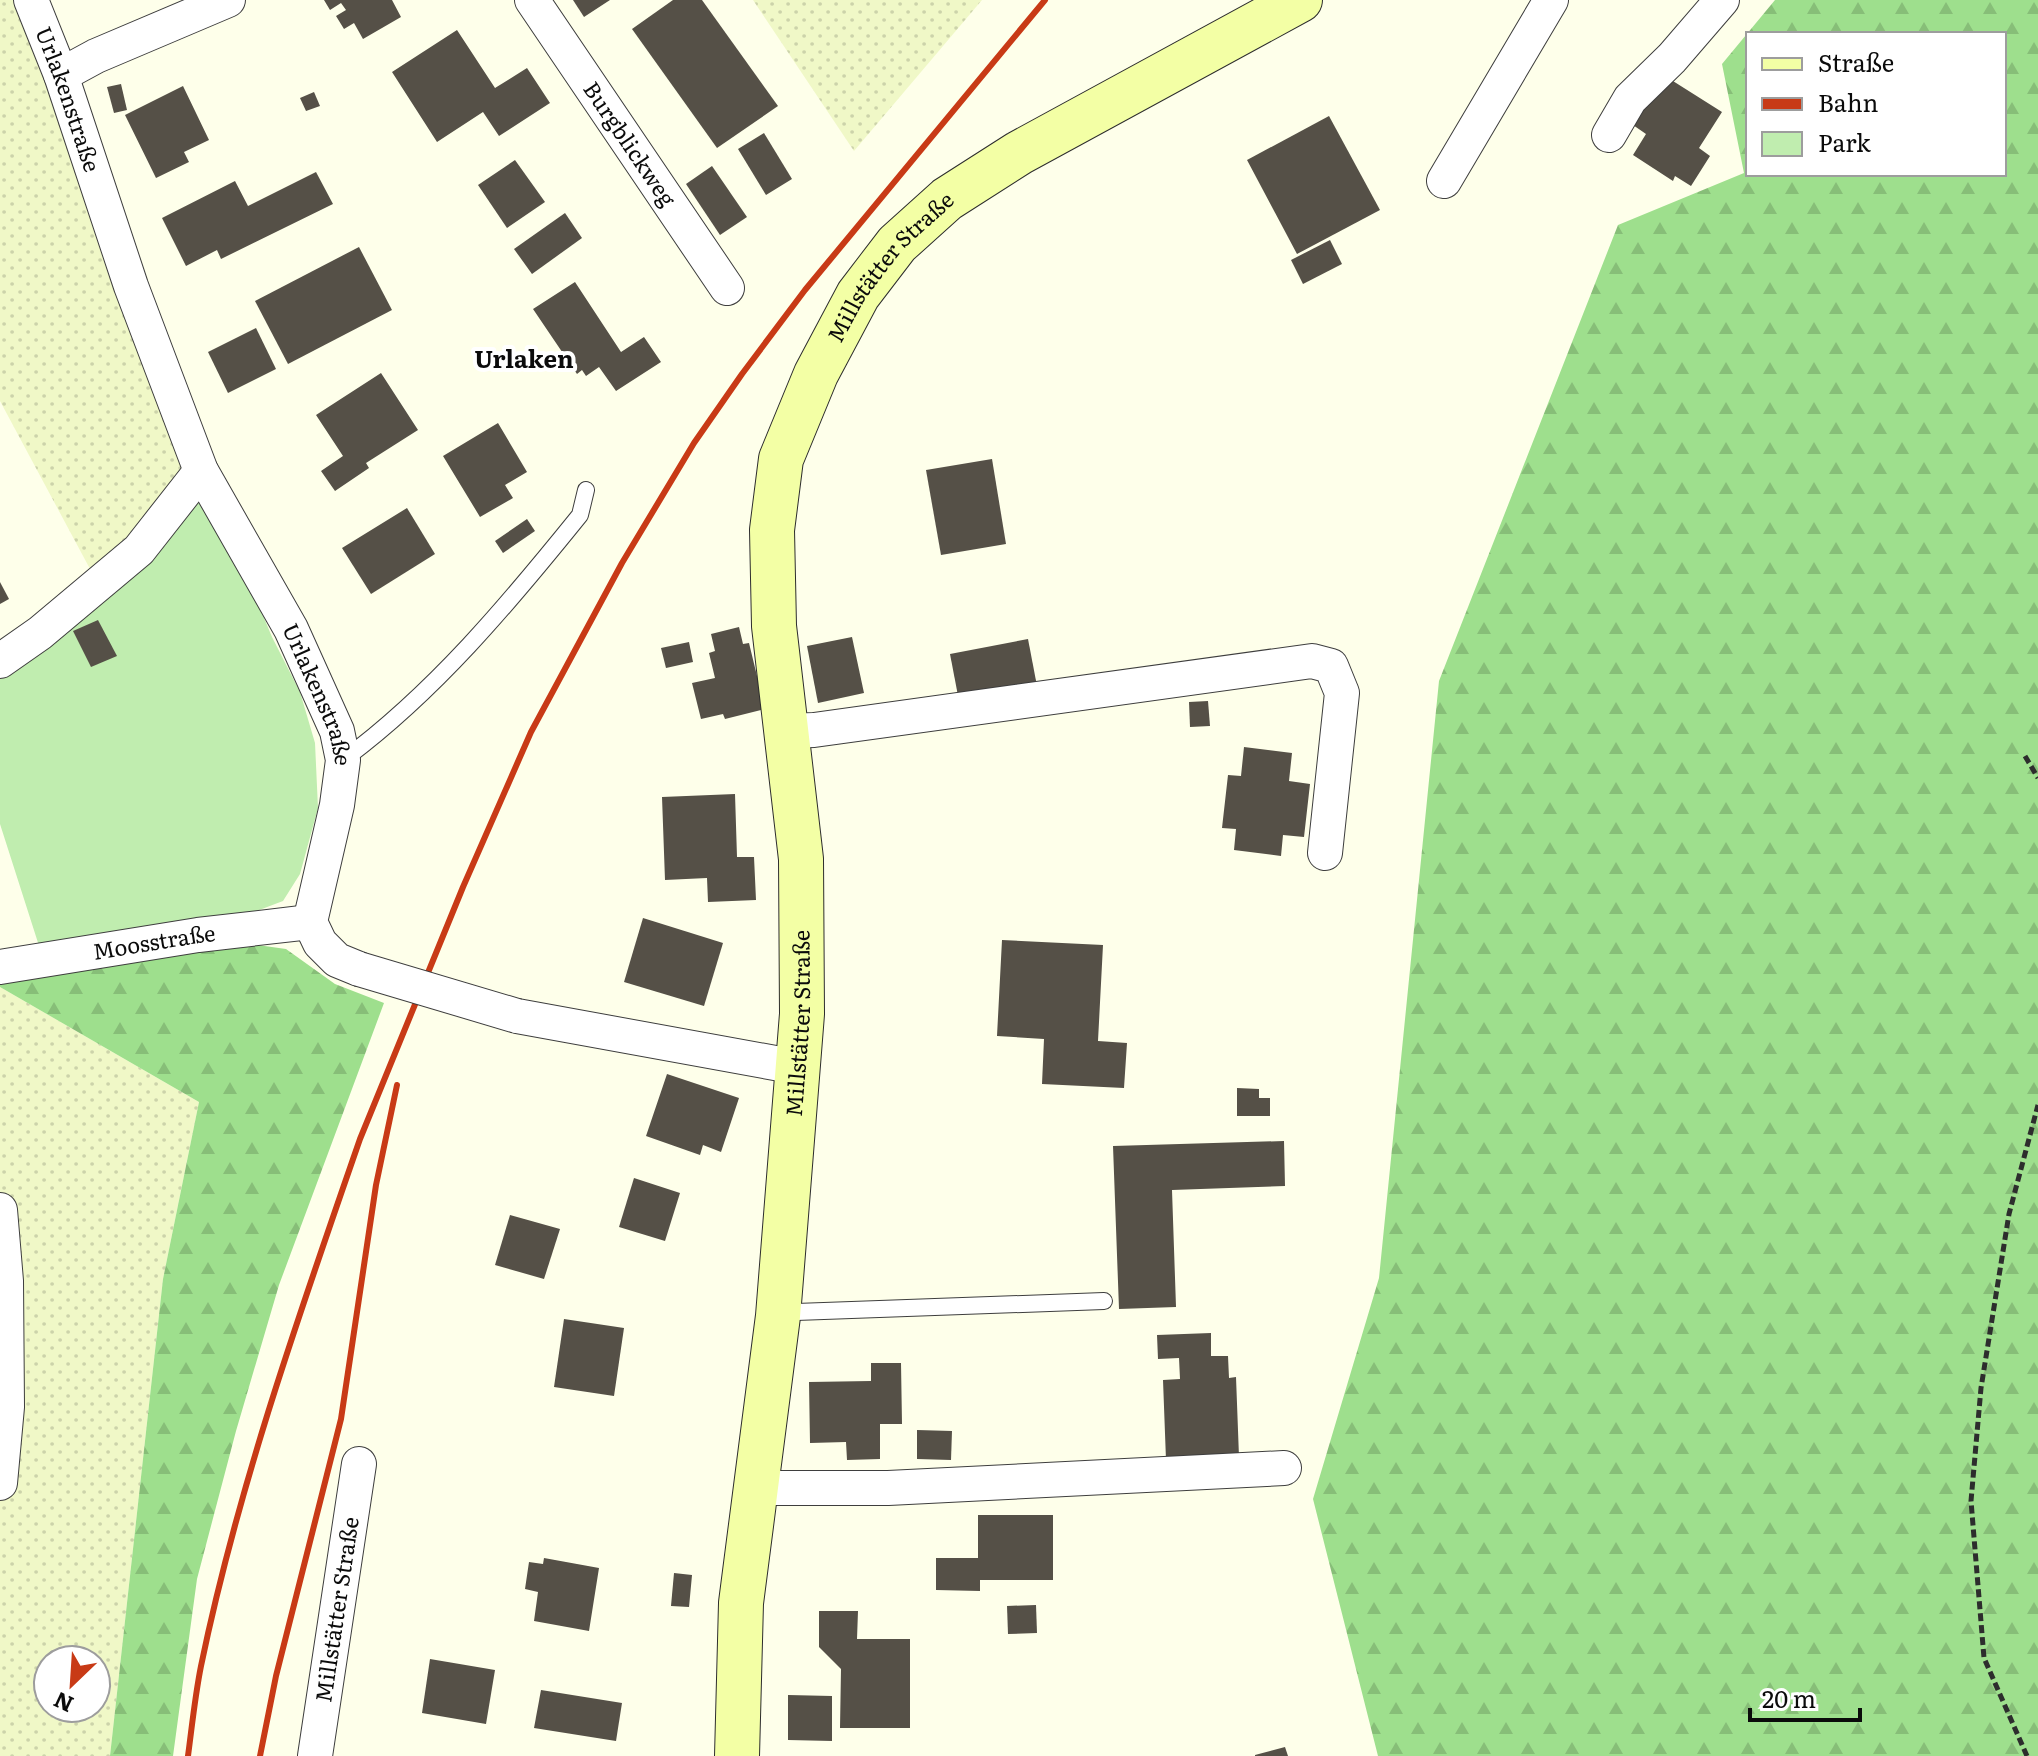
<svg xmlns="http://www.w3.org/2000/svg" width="2038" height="1756" viewBox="0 0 2038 1756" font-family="Literata,serif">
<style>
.farmland{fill:url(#farmland-dots);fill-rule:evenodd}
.green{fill:#c0edaf}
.forest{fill:url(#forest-firs);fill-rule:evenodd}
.building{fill:#555047}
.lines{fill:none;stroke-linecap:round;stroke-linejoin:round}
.lane-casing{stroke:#3e3e3e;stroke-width:18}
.street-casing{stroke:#3e3e3e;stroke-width:36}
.secondary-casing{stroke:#2d2d2d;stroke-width:46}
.path{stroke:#2d2d2d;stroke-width:5;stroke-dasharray:8 4;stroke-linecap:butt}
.lane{stroke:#fff;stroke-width:16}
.street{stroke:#fff;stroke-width:34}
.secondary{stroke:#f3ffa5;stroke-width:44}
.rail{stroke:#c83a16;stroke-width:6}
.street-bridge-casing{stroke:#3e3e3e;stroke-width:36;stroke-linecap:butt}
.street-bridge{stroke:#fff;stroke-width:34}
.labels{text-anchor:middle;stroke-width:8;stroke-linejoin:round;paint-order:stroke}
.street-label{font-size:22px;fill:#0b0b0b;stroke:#fff}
.neighbourhood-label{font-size:24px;font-weight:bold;fill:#0b0b0b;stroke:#fff}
</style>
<defs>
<pattern id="farmland-dots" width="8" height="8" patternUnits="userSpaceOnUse" patternTransform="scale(2)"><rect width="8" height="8" fill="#f0f8c7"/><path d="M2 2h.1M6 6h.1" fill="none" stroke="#ccd3aa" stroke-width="1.8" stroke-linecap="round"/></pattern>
<pattern id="forest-firs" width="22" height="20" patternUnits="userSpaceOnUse" patternTransform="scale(2)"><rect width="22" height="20" fill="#9edf8d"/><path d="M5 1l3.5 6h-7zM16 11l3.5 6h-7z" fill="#87be78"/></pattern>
</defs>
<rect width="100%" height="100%" fill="#feffea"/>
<g class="farmland">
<path d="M0,0h13l31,78 65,198 92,195 -104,111 -97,-181z"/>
<path d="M753,0h229l-128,151z"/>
<path d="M0,987l199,115 -36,177 -53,477h-110zM48,1660h48v48h-48z"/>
</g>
<path class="green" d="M207,482l65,155 28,55 15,51 3,65 -18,66 -17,27 -53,20 -190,28 -40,-125v-153z"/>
<g class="forest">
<path d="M1775,0h263v1756h-660l-65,-257 66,-221 60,-597 179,-456 126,-52 -22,-109zM1748,34h256v140h-256z"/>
<path d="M230,941l56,8 49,35 49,19 -105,282 -43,146 -39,148 -24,177h-63l53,-477 36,-177 -199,-115v-11z"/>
</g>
<g class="building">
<path d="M324,0h68l9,17 -38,22 -9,-16 -10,6 -8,-13 10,-6 -5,-7 -11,7z"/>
<path d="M573,0h37l-26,17z"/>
<path d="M673,0h29l76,106 -61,42 -85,-119z"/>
<path d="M457,30l38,58 32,-20 23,35 -51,33 -16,-24 -46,30 -45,-70z"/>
<path d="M1665,76l57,36 -23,36 11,8 -19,30 -16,-10 -2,5 -40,-26 13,-21 -13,-9z"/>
<path d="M121,84l6,26 -13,3 -7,-26z"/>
<path d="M183,86l26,54 -25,12 5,10 -33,16 -31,-63z"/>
<path d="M314,92l6,14 -14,5 -6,-13z"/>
<path d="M1329,116l51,94 -83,44 -50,-94z"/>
<path d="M764,133l28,46 -26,16 -28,-46z"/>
<path d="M515,160l30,42 -38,26 -29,-43z"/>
<path d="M712,166l35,51 -27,18 -34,-51z"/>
<path d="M316,172l17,32 -112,55 -4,-9 -31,16 -24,-48 73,-37 13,25z"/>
<path d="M565,213l17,25 -50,36 -18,-25z"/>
<path d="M1330,240l12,24 -39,20 -12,-24z"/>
<path d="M359,247l33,63 -104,54 -33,-63z"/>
<path d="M575,282l46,70 23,-15 17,25 -45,29 -17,-24 -13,9 -4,-6 -5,4 -44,-65z"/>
<path d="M256,328l20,41 -48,24 -20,-41z"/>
<path d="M381,373l37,57 -52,33 3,5 -34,23 -14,-20 22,-15 -27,-41z"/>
<path d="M498,423l29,49 -22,13 8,13 -33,19 -37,-61z"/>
<path d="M992,459l14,85 -65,11 -15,-85z"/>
<path d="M407,508l28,46 -64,40 -29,-46z"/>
<path d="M527,519l8,12 -32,22 -8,-12z"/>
<path d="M0,582l9,17 -9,5z"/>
<path d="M98,620l19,36 -26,11 -18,-36z"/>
<path d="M739,627l4,17 6,-1 16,66 -40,10 -2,-5 -22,5 -9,-36 23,-5 -6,-25 6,-2 -4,-17z"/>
<path d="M852,637l12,56 -46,10 -11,-57z"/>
<path d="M1028,639l9,47 -78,15 -9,-47z"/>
<path d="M689,642l4,20 -27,6 -5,-20z"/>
<path d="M1208,701l2,25 -20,1 -1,-25z"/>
<path d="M1244,747l48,6 -3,28 21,3 -6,53 -21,-2 -2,21 -47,-6 2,-21 -14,-1 6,-53 13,1z"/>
<path d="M735,794l2,63h17l2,43 -48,2 -1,-24 -42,2 -3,-83z"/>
<path d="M643,918l80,25 -19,63 -80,-24z"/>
<path d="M1002,940l101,5 -5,96 29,2 -3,45 -82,-4 2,-45 -47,-3z"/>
<path d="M667,1074l72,24 -18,54 -18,-7 -3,10 -54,-19z"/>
<path d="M1237,1088l22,1v9h11v18h-33z"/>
<path d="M1284,1141l1,45 -113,4 4,117 -57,2 -6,-163z"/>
<path d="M634,1178l46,15 -15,48 -46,-14z"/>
<path d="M510,1215l50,14 -16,50 -49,-14z"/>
<path d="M564,1319l60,9 -10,68 -60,-9z"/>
<path d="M1211,1333v23h17l1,22 7,-1 3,80 -73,3 -3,-80 17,-1 -1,-21 -21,1 -1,-24z"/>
<path d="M871,1363h30l1,61h-22v35l-33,1 -1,-18 -36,1 -1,-61 62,-1z"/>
<path d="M917,1430l35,1 -1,29 -34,-1z"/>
<path d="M978,1515h75v65h-73v11l-44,-1v-32h42z"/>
<path d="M544,1558l55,10 -10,63 -55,-10 4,-29 -13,-3 4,-27 14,2z"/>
<path d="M674,1573l18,2 -3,32 -18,-1z"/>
<path d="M1036,1605l1,28 -29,1 -1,-28z"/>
<path d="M819,1611h39l-1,28h53v89h-70l1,-59 -22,-22z"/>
<path d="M430,1659l65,11 -9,54 -64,-11z"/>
<path d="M541,1690l81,13 -6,38 -82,-13z"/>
<path d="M788,1695l44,1v45l-44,-1z"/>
<path d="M1285,1747l3,9h-33v-1z"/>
</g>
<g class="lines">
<g class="lane-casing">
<g id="lane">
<path d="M343,760c91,-67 166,-157 237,-245l6,-25"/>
<path d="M780,1315l16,-3 308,-11"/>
</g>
</g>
<g class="street-casing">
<g id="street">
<path id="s1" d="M31,0l30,75 70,211 70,185 90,158 46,102 6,29 -6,45 -27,117 10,21 17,17 22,9"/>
<path id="s2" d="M532,0l195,288"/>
<path d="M61,75l35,-19 132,-56"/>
<path d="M1609,135l21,-36 42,-41 50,-58"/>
<path d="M1444,181l107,-181"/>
<path d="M0,661l40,-28 99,-83 62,-79"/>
<path d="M787,731l27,-1 498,-69 19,5 11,27 -17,160"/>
<path id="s3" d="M0,967l198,-32 112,-13"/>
<path d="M517,1016l280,51"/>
<path d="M0,1210l6,71 1,126 -7,76"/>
<path d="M754,1488h134l396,-20"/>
<path id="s4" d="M315,1756l44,-292"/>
</g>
</g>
<g class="secondary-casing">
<g id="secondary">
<path id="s5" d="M737,1756l4,-153 37,-287 24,-302 -1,-155 -27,-233 -2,-96 9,-71 35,-85 42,-79 39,-51 50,-45 72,-46 281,-153"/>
</g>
</g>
<g class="path">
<path d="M2025,756l13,22"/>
<path d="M2027,1756l-43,-98 -13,-157 10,-113 28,-174 29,-109"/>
</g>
<use href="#lane" class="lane"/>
<use href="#street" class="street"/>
<use href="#secondary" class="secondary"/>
<g class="rail">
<path d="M188,1756c4,-30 7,-60 13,-90 37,-179 99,-354 159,-527l103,-252 68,-155 91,-169 72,-120 48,-69 63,-84 240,-290"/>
<path d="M260,1756l16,-80 65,-257 35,-234 21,-100"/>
</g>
<g class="street-bridge-casing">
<path id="street-bridge" d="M359,969l158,47"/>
</g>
<use href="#street-bridge" class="street-bridge"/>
</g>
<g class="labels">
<g class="street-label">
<text dy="8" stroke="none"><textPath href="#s1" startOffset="106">Urlakenstraße</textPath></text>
<text dy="8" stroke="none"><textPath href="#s2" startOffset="174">Burgblickweg</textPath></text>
<text dy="8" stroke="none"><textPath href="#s5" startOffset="1526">Millstätter Straße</textPath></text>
<text dy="8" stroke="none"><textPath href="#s1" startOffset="754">Urlakenstraße</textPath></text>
<text dy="8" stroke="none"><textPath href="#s3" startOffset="156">Moosstraße</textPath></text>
<text dy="8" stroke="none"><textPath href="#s5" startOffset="736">Millstätter Straße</textPath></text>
<text dy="8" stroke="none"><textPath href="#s4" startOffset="148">Millstätter Straße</textPath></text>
</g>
<g class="neighbourhood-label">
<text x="524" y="368">Urlaken</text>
</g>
</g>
<rect x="1746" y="32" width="260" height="144" fill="#ffffff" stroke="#9d9d9d" stroke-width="2"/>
<rect x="1762" y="58" width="40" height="12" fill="#f3ffa5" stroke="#9d9d9d" stroke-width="2"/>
<text x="1818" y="72" font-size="24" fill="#0b0b0b">Straße</text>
<rect x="1762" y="98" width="40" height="12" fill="#c83a16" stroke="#9d9d9d" stroke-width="2"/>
<text x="1818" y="112" font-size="24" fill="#0b0b0b">Bahn</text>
<rect x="1762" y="132" width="40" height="24" fill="#c0edaf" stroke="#9d9d9d" stroke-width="2"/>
<text x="1818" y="152" font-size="24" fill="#0b0b0b">Park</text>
<g transform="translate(72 1684) rotate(205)"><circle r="38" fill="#ffffff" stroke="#9d9d9d" stroke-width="2"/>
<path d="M0-6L14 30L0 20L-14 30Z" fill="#c83a16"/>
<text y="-12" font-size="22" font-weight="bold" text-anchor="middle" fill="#0b0b0b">N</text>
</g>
<path d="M1750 1708v12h110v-12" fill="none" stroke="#0b0b0b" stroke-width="4"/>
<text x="1762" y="1708" font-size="24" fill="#0b0b0b" stroke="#ffffff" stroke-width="6" paint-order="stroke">20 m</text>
</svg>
